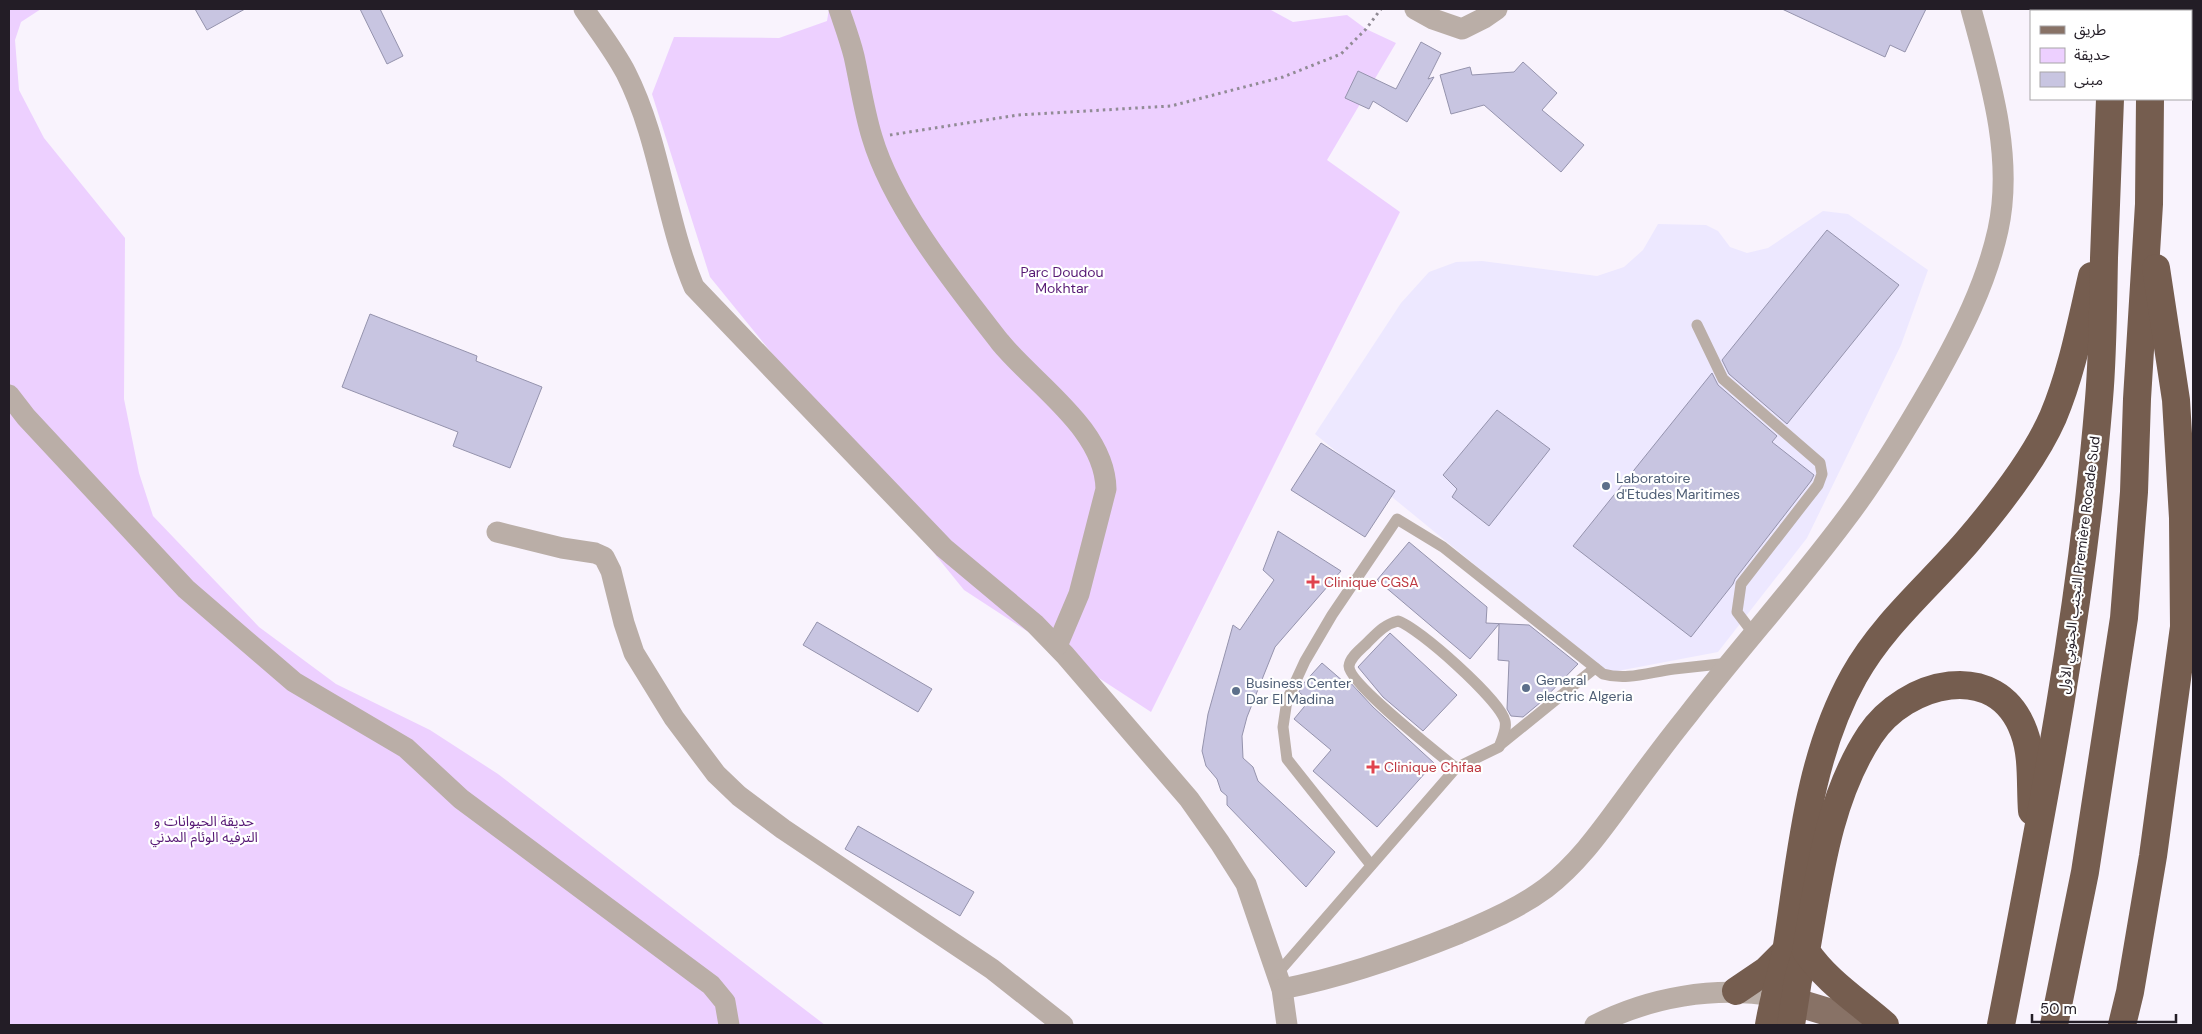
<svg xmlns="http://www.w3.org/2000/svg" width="2202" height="1034" viewBox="0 0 2202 1034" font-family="'DM Sans','Noto Sans Arabic',sans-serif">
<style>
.commercial{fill:#ede8ff}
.green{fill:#edd0ff}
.building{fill:#c8c5e1;stroke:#9593ad}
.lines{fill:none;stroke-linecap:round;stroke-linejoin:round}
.path{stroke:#918b95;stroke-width:3;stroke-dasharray:2.5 4;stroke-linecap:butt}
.service{stroke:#baaea7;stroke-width:11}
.minor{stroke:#baaea7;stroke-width:21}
.primary{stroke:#887266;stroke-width:28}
.motorway{stroke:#755d4f;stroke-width:28}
.service-dot{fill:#5c6f8a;stroke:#fff;stroke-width:2}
.health-dot{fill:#e0444e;stroke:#fff;stroke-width:2}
.labels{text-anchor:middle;stroke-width:4.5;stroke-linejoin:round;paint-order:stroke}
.park-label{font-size:14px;fill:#571975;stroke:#fff}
.service-label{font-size:14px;fill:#4e5e75;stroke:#fff;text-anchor:start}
.street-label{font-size:14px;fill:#231d26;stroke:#fff}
.health-label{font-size:14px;fill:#be3a42;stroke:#fff;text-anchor:start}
</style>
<rect width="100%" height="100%" fill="#f9f3fd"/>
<path class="commercial" d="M1823,211l25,3 80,56 -27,75 -94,193 -89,114 -111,21 -292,-239 86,-131 28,-31 27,-10 26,-1 115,15 27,-9 19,-17 15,-26 48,1 12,6 12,16 17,6 21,-5z"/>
<g class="green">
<path d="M9,9h32l-20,13 -6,18 4,50 25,48 81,100 -1,161 15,74 14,43 106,111 77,57 94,46 68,44 327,251h-816z"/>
<path d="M829,9h440l24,13 54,-7 19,14 30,14 -69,117 73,52 -249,500 -187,-122 -254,-313 -58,-183 22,-57 105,1 48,-17z"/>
</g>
<g class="building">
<path d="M195,9h50l-38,21z"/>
<path d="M360,9h20l23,47 -16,8z"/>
<path d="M1782,9h144l-21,43 -15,-7 -5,12z"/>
<path d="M1421,42l20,11 -13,26 6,-2 -27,45 -34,-21 -4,8 -24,-11 13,-27 38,18z"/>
<path d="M1523,62l34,31 -15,17 42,35 -23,27 -77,-67 -33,9 -11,-39 30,-8 2,8 42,-3z"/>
<path d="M1827,230l72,55 -112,139 -58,-50 -7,-14z"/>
<path d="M370,314l107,42 -1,5 66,26 -32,81 -57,-22 5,-14 -116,-45z"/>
<path d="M1712,373l6,12 59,51 -5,6 42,33 -3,6 -76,98 -2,5 -42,53 -118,-91z"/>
<path d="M1497,410l53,39 -61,77 -37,-29 5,-8 -14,-14z"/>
<path d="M1321,443l74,48 -30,46 -74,-47z"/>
<path d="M1278,531l63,40 -66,76 -28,70 -5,19 1,22 10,9 5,14 77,71 -29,35 -79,-82v-9l-6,-5 -4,-12 -11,-13 -4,-15 6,-37 25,-89 7,5 34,-50 -11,-10z"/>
<path d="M1409,542l78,65 -1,16 43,2 49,39 -37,38 -18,15 -12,-1 -4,-7 2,-48 -11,-1 1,-36 -29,35 -93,-79z"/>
<path d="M817,622l115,67 -14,23 -115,-67z"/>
<path d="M1390,633l67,62 -34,36 -40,-34 -25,-30z"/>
<path d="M1322,663l22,19 3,-3 26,28 61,56 -57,64 -64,-56 18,-21 -37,-31 15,-18 -10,-9 3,-7z"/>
<path d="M858,826l116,66 -14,24 -115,-67z"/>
</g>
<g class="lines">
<path class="path" d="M890,135l128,-20 153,-9 112,-29 58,-23 25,-25 15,-20"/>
<g class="service">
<path d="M1697,325l26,54 97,84 2,11 -4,11 -77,99 -4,28 16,21"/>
<path d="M1500,745l95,-77"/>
<path d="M1371,865l-84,-106 -4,-32 4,-27 18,-39 27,-46 65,-96 46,28 160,127c24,7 47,-2 71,-5 18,-2 37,-4 55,-6"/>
<path d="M1277,974l179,-206 43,-21c3,-8 8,-18 6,-26 -5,-21 -87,-94 -107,-100 -13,3 -21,12 -31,22 -6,6 -17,14 -18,23 -1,17 90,88 107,102"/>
</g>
<g class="minor">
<path d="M584,9c14,21 30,41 42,64 34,67 39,145 68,214l250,261 91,76 30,31 124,144 31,44 26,41 36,105 5,36"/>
<path d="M839,9c5,15 11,31 15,47 6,27 10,55 18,81 21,71 83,147 128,205 35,43 105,87 106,147l-27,105 -22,52"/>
<path d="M1415,9l18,10 29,10 22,-11 13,-9"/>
<path d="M9,395l17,22 160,172 108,93 112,66 55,51 250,186 14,17 4,23"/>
<path d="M497,532l65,16 33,5 9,4 7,14 13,52 10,30 40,65 42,56 23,22 44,33 209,140 71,56"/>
<path d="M1282,989c61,-12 119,-32 176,-55 30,-13 61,-26 88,-46 33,-25 57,-60 82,-94 19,-26 39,-53 60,-79 51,-66 107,-128 157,-195 33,-43 62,-92 89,-139 27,-48 52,-97 64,-151 16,-73 -8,-151 -27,-221"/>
<path d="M1595,1025c55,-28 119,-39 180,-29"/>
</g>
<path class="primary" d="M1775,996l96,29"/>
<g class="motorway">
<path d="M2109,9v2"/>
<path d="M2149,9v2"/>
<path d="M1736,991l31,-21 19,-19"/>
<path d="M1769,1025c4,-25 12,-49 17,-73 15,-94 21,-192 68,-276 29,-52 75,-90 113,-134 29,-34 68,-84 86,-125 19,-45 28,-94 39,-141"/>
<path d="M1791,1025l7,-45 7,-24"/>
<path d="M1885,1025c-27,-24 -58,-43 -79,-74 13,-73 22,-152 64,-216 35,-53 127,-78 154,-3 9,24 6,53 8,79"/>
<path d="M2001,1025c40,-207 81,-415 98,-626 4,-47 4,-94 5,-141 2,-53 4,-106 6,-159"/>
<path d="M2054,1025l31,-153 39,-254 10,-126 3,-93 12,-195 1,-105"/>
<path d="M2122,1025l8,-33 23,-136 31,-229 -1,-109 -7,-118 -20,-132"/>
</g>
</g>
<g class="service-dot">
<circle cx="1606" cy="486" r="5"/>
<circle cx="1526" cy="688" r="5"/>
<circle cx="1236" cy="691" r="5"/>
</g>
<g class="health-dot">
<path d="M1310.5 574.5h5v5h5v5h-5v5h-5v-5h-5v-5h5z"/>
<path d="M1370.5 759.5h5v5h5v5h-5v5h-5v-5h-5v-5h5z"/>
</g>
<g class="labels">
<g class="park-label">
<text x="1062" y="277">Parc Doudou<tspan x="1062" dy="16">Mokhtar</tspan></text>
<text x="204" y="826">حديقة الحيوانات و<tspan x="204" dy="16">الترفيه الوئام المدني</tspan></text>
</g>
<g class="service-label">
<text x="1616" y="483">Laboratoire<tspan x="1616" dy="16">d'Etudes Maritimes</tspan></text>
<text x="1536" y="685">General<tspan x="1536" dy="16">electric Algeria</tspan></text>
<text x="1246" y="688">Business Center<tspan x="1246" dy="16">Dar El Madina</tspan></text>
</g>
<g class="street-label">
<text transform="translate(2079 565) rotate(-83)" y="5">التجنب الجنوبي الأول Première Rocade Sud</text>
</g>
<g class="health-label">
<text x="1324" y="587">Clinique CGSA</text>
<text x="1384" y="772">Clinique Chifaa</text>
</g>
</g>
<rect width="2202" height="1034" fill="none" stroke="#231d26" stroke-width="20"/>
<rect x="2030" y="10" width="162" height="90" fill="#ffffff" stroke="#a7a5a8"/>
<rect x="2040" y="26" width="25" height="8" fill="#887266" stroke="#a7a5a8"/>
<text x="2074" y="35" font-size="15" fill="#231d26">طريق</text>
<rect x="2040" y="48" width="25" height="15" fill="#edd0ff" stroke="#a7a5a8"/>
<text x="2074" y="60" font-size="15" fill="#231d26">حديقة</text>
<rect x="2040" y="72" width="25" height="15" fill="#c8c5e1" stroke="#a7a5a8"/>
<text x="2074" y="85" font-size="15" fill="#231d26">مبنى</text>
<path d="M2032 1014v8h144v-8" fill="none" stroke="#231d26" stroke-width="2.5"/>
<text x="2040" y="1014" font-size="15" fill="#231d26" stroke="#ffffff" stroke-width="4" paint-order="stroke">50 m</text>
</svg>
